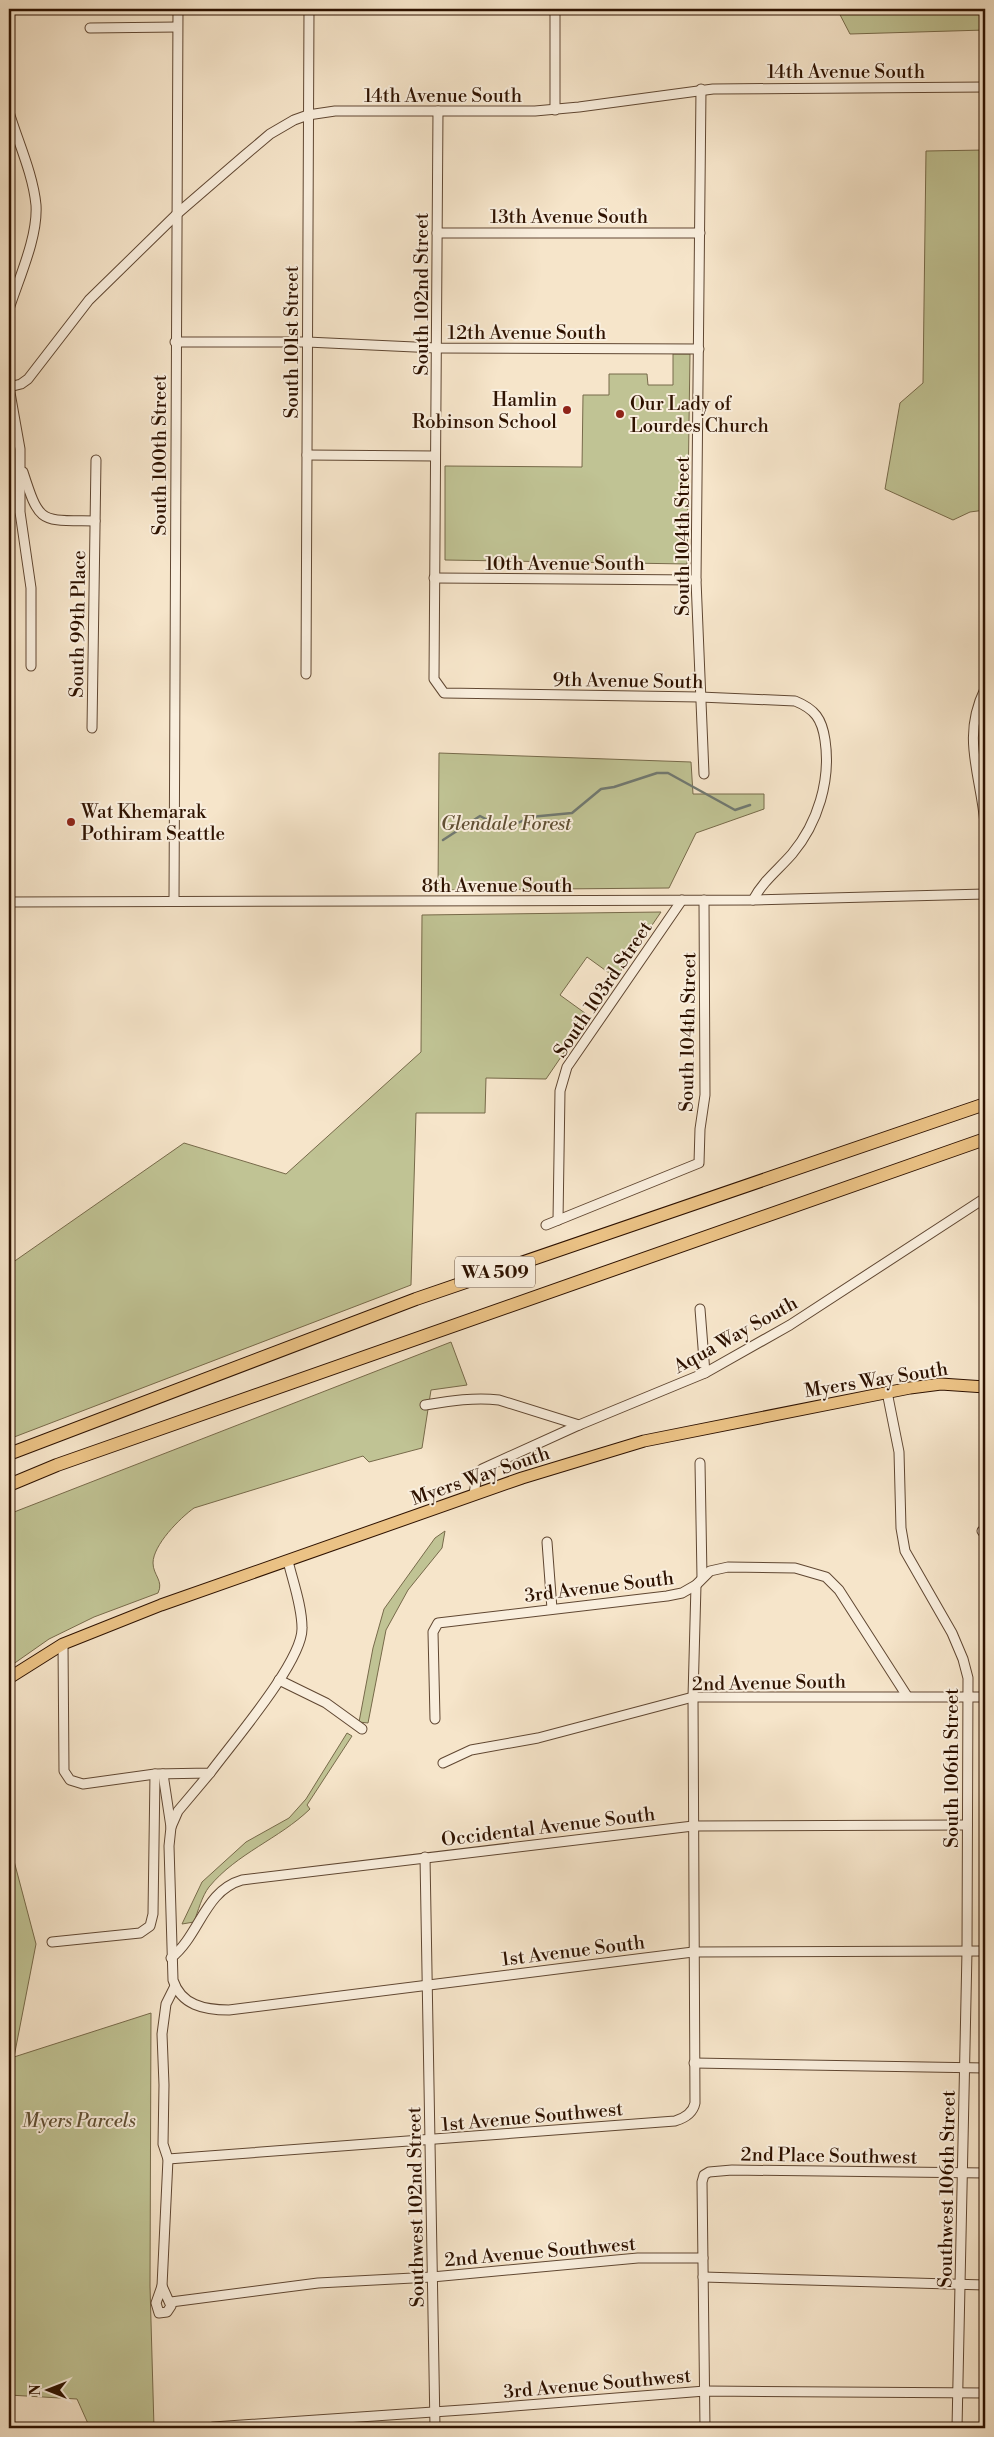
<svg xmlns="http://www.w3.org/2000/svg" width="994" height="2437" viewBox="0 0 994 2437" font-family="'Libre Bodoni',serif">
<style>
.green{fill:#c0c394;stroke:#776a4a}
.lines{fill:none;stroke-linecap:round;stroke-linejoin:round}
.stream{stroke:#717971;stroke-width:2.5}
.minor-casing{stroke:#604732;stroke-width:11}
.major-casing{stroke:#2e1200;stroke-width:13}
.highway-casing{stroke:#2e1200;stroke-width:14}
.minor{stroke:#f9eedd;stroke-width:9}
.major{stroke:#ebc285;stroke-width:11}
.highway{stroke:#ebc285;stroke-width:12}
.poi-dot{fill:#8f2418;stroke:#f9eedd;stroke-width:2}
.labels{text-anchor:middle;stroke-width:4;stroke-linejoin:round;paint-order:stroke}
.shield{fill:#f9eedd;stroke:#6b5442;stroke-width:1}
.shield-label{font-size:18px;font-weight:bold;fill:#2e1200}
.street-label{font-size:19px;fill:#2e1200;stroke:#f9eedd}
.poi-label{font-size:19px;fill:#2e1200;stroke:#f9eedd;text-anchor:start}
.park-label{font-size:19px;font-style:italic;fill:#615034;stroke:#f9eedd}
</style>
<rect width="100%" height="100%" fill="#f6e5ca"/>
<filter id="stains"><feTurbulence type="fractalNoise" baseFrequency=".004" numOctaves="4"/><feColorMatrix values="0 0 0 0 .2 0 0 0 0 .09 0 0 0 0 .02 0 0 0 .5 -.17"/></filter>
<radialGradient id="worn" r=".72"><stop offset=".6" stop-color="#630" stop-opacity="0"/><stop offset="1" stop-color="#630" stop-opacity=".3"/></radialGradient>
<g class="green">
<path d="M837,9h148v21l-135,4z"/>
<path d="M985,150v360l-15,2 -17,8 -68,-31 15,-86 23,-20 3,-232z"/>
<path d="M673,354h17l-3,210 -242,-4v-94l137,1 1,-72h26v-21h38l1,11h25z"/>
<path d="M439,753l252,9 2,32h71v15l-68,24 -27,55 -231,2z"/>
<path d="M661,912l-45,66 -29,-21 -27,38 29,21 -43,63 -60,-1 -1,35h-69l-5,172 -402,154v-174l175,-122 102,31 135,-122 1,-137z"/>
<path d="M451,1342l16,43 -36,5 -9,58 -53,14 -6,-6 -169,52c-14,10 -41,37 -41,55 0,12 11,18 5,30l-64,24 -45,22 -40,28v-153z"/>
<path d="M445,1531l-3,17 -34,42 -22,40 -18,93 -9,-1 14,-74 11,-39 51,-71z"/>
<path d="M347,1733l5,3 -45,69 3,4c-31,30 -73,44 -101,78 -7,9 -11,24 -15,35l-12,2 20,-42 44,-40 43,-24 17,-19z"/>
<path d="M9,1842l27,102 -22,113 137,-44 -1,273 4,142h-64l-13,-29 -68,-4z"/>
</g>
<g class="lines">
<path class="stream" d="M443,840l37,-24 19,10h13l18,-9 42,-4 29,-24 13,-2 43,-14h11l67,37 15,-5"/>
<g class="minor-casing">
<g id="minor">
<path d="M90,28l87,-1"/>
<path d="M701,89l-5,491 8,194"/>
<path d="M555,110v-101"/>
<path d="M438,111l-4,568 10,14 256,4 95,4c20,8 27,18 30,39 6,40 -7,83 -33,114 -14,16 -29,27 -39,46"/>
<path d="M9,112c9,30 24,62 27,93 2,32 -17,73 -27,104"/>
<path d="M437,233h263"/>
<path d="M175,342h132l129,6 263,1"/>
<path d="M9,387l12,-3 7,-5 61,-79 89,-87 66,-57 26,-22 24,-14 14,-5 27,-4h200l44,-4 134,-18 272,-2"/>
<path d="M9,387l11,62v63l11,76v78"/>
<path d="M307,455l128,1"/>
<path d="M23,472c17,53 17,48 72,49"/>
<path d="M434,578l262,2"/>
<path d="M306,674l3,-665"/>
<path d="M985,689c-24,49 -4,85 0,135"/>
<path d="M92,728l4,-268"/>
<path d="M174,901l4,-892"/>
<path d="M9,902l744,-2 232,-6"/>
<path d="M558,1220l2,-129 7,-24 115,-167"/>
<path d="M546,1225l153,-62 1,-34 5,-34 -1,-195"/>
<path d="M700,1309l5,64"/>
<path d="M887,1392l12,60 2,76 4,23 47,82 11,26 5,19 -1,273 -10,477"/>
<path d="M425,1405c25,-4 49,-8 74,-5l80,25"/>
<path d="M700,1463l2,114"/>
<path d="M474,1494l3,-19 5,-6 97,-44 126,-52 85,-48 195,-127"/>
<path d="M982,1531l3,4"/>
<path d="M547,1542l5,67"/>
<path d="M63,1644l1,127 6,9 13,4 72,-10 55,-1c22,-30 93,-112 92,-145 0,-22 -9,-46 -14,-67"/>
<path d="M279,1680l47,23 36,26"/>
<path d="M435,1719l-2,-87 5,-9 229,-27 15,-3 14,-8 14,-14 18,-4 67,1 31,9 13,13 68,106"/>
<path d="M443,1763l28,-13 67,-12 155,-41h292"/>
<path d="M163,1774l8,53 -2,19 4,134c8,25 31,30 56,30l464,-58 292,-1"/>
<path d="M171,1827l7,-16 32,-38"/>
<path d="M425,1857l10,571"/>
<path d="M52,1942l88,-9 10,-7 3,-12 2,-140"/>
<path d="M171,1958c29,-23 33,-67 71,-78l451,-54 274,-1"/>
<path d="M694,2063l291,5"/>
<path d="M168,2159l507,-38c10,-3 18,-8 20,-18l-2,-406 3,-112"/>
<path d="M703,2277l282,8"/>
<path d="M162,2286l6,-127 -5,-15 1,-59 -2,-51 4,-30 9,-18"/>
<path d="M162,2286l9,20 -4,6 -8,1 -3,-10z"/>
<path d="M171,2302l147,-19 114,-6 206,-19h65"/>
<path d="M213,2427l264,-18 228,-18 280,2"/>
<path d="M705,2428l-3,-246 2,-7 5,-3 23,-2 253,3"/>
</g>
</g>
<g class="major-casing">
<path id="major" d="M9,1678l54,-34 98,-39 361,-127 122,-37 266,-53 31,-4 44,3"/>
</g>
<g class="highway-casing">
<g id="highway">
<path d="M9,1454l407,-155 569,-195"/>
<path d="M9,1485l48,-20 928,-326"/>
</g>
</g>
<use href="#minor" class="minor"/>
<use href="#major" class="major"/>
<use href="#highway" class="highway"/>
</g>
<g class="poi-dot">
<circle cx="567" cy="410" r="5"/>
<circle cx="620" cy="414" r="5"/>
<circle cx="71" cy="822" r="5"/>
</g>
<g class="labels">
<rect class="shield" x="455" y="1256.5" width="80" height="31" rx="4"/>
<g class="shield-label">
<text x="495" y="1278">WA 509</text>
</g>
<g class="street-label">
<text x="846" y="78">14th Avenue South</text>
<text x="443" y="102">14th Avenue South</text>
<text x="569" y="223">13th Avenue South</text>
<text transform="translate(421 294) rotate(-90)" y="7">South 102nd Street</text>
<text x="527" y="339">12th Avenue South</text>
<text transform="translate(291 342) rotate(-90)" y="7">South 101st Street</text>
<text transform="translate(159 455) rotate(-90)" y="7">South 100th Street</text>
<text transform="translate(682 536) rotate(-90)" y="7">South 104th Street</text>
<text x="565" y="570">10th Avenue South</text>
<text transform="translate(77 624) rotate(-89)" y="7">South 99th Place</text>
<text transform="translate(628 680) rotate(1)" y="7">9th Avenue South</text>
<text x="497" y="892">8th Avenue South</text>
<text transform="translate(602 989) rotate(-56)" y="7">South 103rd Street</text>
<text transform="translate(687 1032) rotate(-89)" y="7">South 104th Street</text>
<text transform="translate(735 1334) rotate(-29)" y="7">Aqua Way South</text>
<text transform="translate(876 1379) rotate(-9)" y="7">Myers Way South</text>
<text transform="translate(480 1475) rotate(-19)" y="7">Myers Way South</text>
<text transform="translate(599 1586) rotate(-7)" y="7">3rd Avenue South</text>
<text transform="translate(769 1682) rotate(-1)" y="7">2nd Avenue South</text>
<text transform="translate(951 1768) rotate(-90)" y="7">South 106th Street</text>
<text transform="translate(548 1826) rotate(-7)" y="7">Occidental Avenue South</text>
<text transform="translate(573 1950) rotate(-7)" y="7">1st Avenue South</text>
<text transform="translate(532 2116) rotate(-5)" y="7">1st Avenue Southwest</text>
<text transform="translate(829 2155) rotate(1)" y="7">2nd Place Southwest</text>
<text transform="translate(946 2189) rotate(-89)" y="7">Southwest 106th Street</text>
<text transform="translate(415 2207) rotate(-91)" y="7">Southwest 102nd Street</text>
<text transform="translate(540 2251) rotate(-5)" y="7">2nd Avenue Southwest</text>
<text transform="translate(597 2383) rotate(-5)" y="7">3rd Avenue Southwest</text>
</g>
<g class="poi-label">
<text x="557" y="406" text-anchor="end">Hamlin<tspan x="557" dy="22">Robinson School</tspan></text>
<text x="630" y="410">Our Lady of<tspan x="630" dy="22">Lourdes Church</tspan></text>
<text x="81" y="818">Wat Khemarak<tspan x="81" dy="22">Pothiram Seattle</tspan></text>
</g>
<g class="park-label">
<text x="506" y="830">Glendale Forest</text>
<text x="79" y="2127">Myers Parcels</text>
</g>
</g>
<rect width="994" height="2437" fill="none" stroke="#f6e5ca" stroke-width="30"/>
<rect x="10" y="10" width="974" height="2417" fill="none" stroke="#2e1200" stroke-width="2.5"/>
<rect x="15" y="15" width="964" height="2407" fill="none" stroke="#2e1200"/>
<g transform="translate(48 2390) rotate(270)" stroke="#f9eedd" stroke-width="4" paint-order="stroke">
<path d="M0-4L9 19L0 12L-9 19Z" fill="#2e1200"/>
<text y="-8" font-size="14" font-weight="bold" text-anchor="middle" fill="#2e1200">N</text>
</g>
<rect width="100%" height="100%" filter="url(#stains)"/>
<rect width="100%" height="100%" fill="url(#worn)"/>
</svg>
